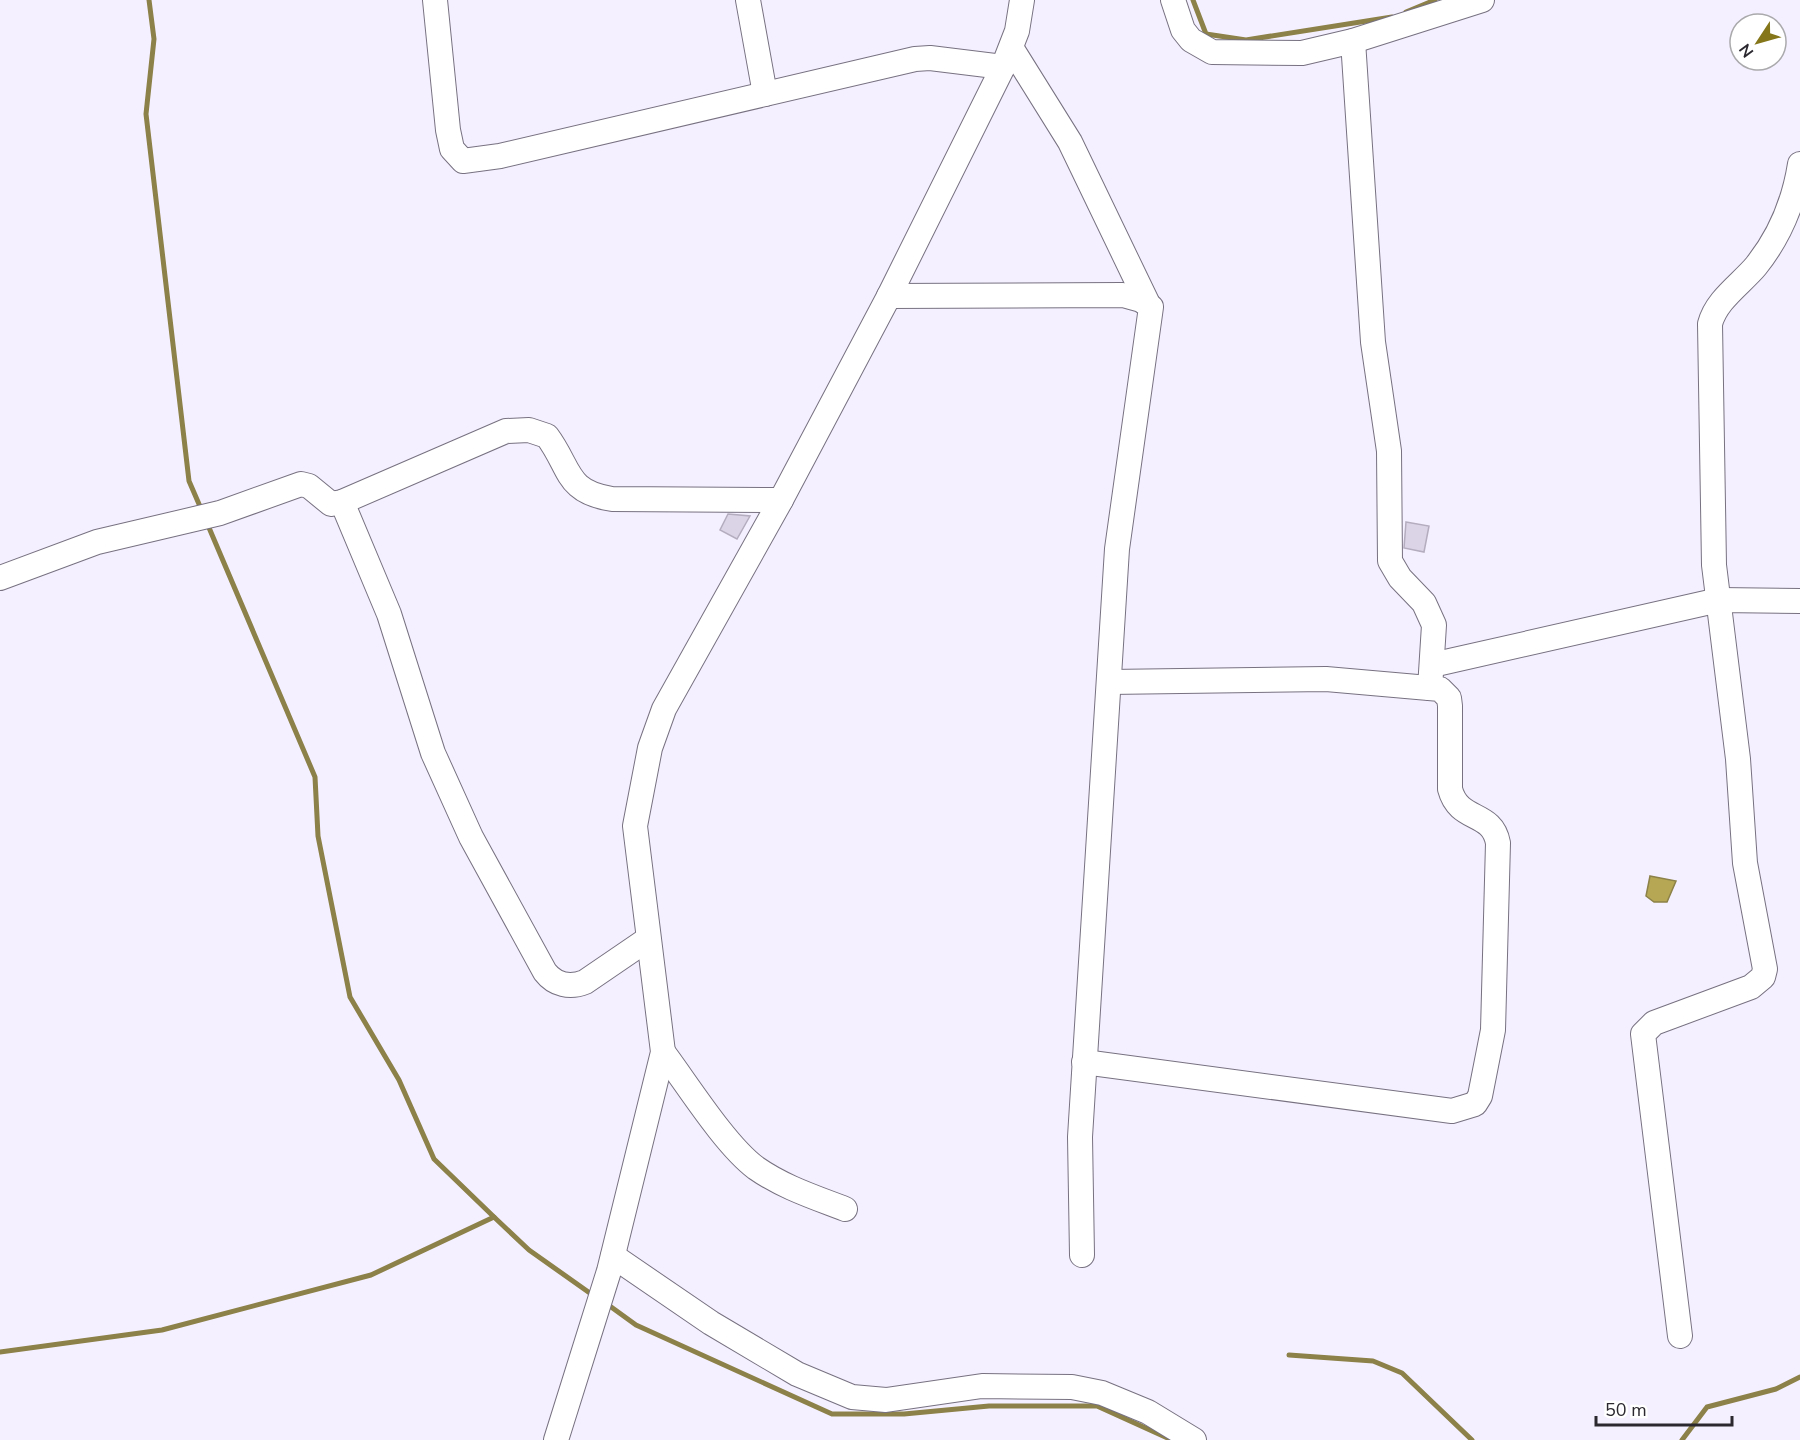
<svg xmlns="http://www.w3.org/2000/svg" width="1800" height="1440" viewBox="0 0 1800 1440" font-family="'Nunito Sans',sans-serif">
<style>
.water{fill:#b5a753;stroke:#8c8148;stroke-width:1.5}
.lines{fill:none;stroke-linecap:round;stroke-linejoin:round}
.stream{stroke:#8c8148;stroke-width:5}
.building{fill:#dbd4e6;stroke:#b4adbf;stroke-width:1.5}
.minor-casing{stroke:#777181;stroke-width:26}
.minor{stroke:#fff;stroke-width:24}
</style>
<rect width="100%" height="100%" fill="#f5f0ff"/>
<path class="water" d="M1650,876l26,5 -9,21h-13l-8,-6z"/>
<g class="lines">
<g class="stream">
<path d="M149,0l5,39 -8,75 43,367 13,30"/>
<path d="M1193,0l13,34 40,6 146,-23"/>
<path d="M1406,12l29,-12"/>
<path d="M207,523l108,254 3,59 32,161 49,83 35,79 60,58"/>
<path d="M607,1304l29,21 196,89h72l85,-8h108l75,34"/>
<path d="M0,1352l162,-22 209,-55 123,-58 35,33 65,46"/>
<path d="M1289,1355l84,6 29,12 70,67"/>
<path d="M1682,1440l25,-33 69,-18 24,-12"/>
</g>
</g>
<g class="building">
<path d="M728,514l22,2 -13,23 -17,-9z"/>
<path d="M1406,522l23,4 -5,26 -20,-4z"/>
</g>
<g class="lines">
<g class="minor-casing">
<g id="minor">
<path d="M435,0l13,130 4,19 11,12 37,-5 415,-97 15,-1 73,9"/>
<path d="M748,0l17,94"/>
<path d="M1173,0l10,30 8,10 21,12 90,1 51,-12 129,-41"/>
<path d="M1353,41l20,301 16,109 1,110 10,17 24,25 10,22 -4,63"/>
<path d="M1012,49l58,93 77,160"/>
<path d="M889,296l234,-1 18,5 10,7 -34,242 -37,588 2,118"/>
<path d="M342,502l47,112 44,139 38,84 74,135c10,13 25,16 40,10l63,-43"/>
<path d="M0,578l97,-36 123,-29 81,-29 8,2 22,18 11,-2 164,-71 23,-1 18,6c24,32 18,56 65,63l169,1"/>
<path d="M1432,665l287,-65 81,1"/>
<path d="M663,1052c24,32 62,93 93,116 27,19 58,29 89,41"/>
<path d="M1084,1062l368,49 23,-7 5,-8 13,-66 5,-187c-6,-33 -39,-20 -48,-54v-83l-1,-8 -9,-9 -114,-10 -217,3"/>
<path d="M613,1256l98,67 86,51 55,23 34,3 96,-14 90,1 30,6 46,19 46,28"/>
<path d="M1680,1336l-37,-302 11,-11 97,-36 12,-10 2,-8 -20,-106 -7,-104 -24,-194 -4,-241c6,-24 31,-40 46,-58 24,-30 38,-64 44,-102"/>
<path d="M556,1440l53,-169 54,-219 -28,-226 15,-78 14,-39 117,-209 108,-204 114,-229 14,-36 5,-31"/>
</g>
</g>
<use href="#minor" class="minor"/>
</g>
<g transform="translate(1758 42) rotate(234)"><circle r="28" fill="#ffffff" stroke="#aaa9ac" stroke-width="1.5"/>
<path d="M0-4.5L10 22L0 15L-10 22Z" fill="#847619"/>
<text y="-9" font-size="16" font-weight="bold" text-anchor="middle" fill="#2b282f">N</text>
</g>
<path d="M1596 1416v9h136v-9" fill="none" stroke="#2b282f" stroke-width="3"/>
<text x="1605" y="1416" font-size="18" fill="#2b282f" stroke="#ffffff" stroke-width="4.5" paint-order="stroke">50 m</text>
</svg>
